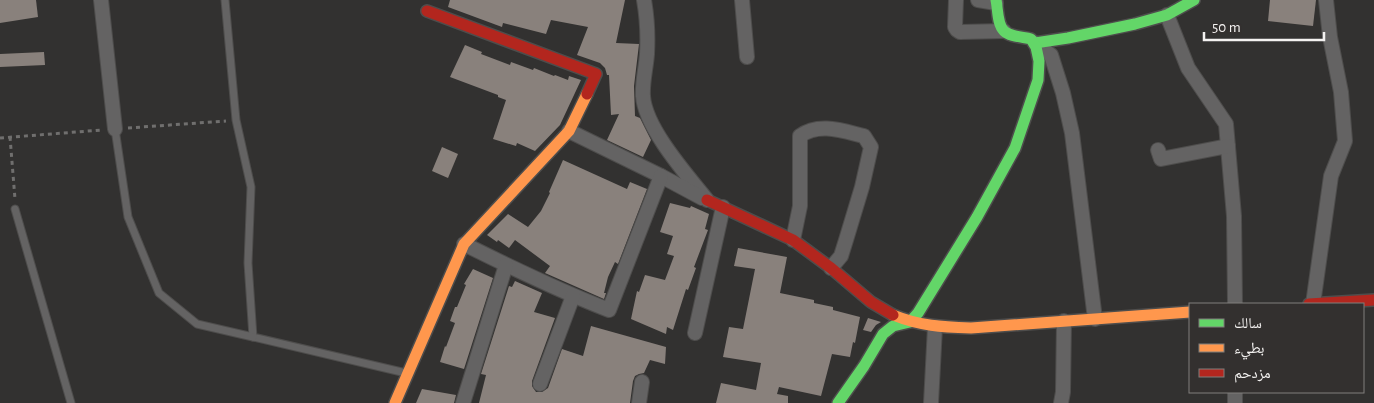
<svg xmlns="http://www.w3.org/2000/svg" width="1374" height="403" viewBox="0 0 1374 403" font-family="'Alegreya Sans','Noto Naskh Arabic',sans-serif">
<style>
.building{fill:#89817c}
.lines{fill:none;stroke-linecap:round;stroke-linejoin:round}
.lane-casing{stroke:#4e4d4c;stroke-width:9}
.street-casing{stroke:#4e4d4c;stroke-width:16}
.fast-casing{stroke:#4e4d4c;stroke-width:14}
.slow-casing{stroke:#4e4d4c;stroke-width:14}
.jam-casing{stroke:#4e4d4c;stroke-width:14}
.path{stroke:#706f6e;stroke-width:3;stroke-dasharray:4 4;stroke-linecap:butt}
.lane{stroke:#646363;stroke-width:7}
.street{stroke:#646363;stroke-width:14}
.fast{stroke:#63d668;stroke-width:11}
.slow{stroke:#ff974d;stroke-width:11}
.jam{stroke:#b3261e;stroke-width:11}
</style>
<rect width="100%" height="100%" fill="#323130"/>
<g class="building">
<path d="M0,0h36l2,17 -38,6z"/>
<path d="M450,0h175l-9,43 23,1 -5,42 1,30 5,2 11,22 -8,17 -36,-17 12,-26 -8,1 -2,-40h-2l-2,-7 -5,-5 -23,-8 11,-28 -37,-7 -5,14 -43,-11 -1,4 -54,-20z"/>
<path d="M1270,0h46l-3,26 -45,-5z"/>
<path d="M465,45l17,7 -1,2 29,11 1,-3 22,8 1,-2 20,8 1,-1 13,5 1,-4 12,4 -21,45 -25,26 -18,-8 -1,3 -23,-7 13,-39 -8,-3v-2l-48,-18z"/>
<path d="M44,52l1,13 -45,2v-13z"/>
<path d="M442,147l16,7 -10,24 -16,-7z"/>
<path d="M563,160l64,29 3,-7 17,7 -29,75 -3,-2 -7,15 -4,16h2l-2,6 -59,-26 5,-7 -35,-26 -6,8 -11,-8 -1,2 -10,-7 21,-21 20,13 13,-16 9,-18 -1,-1z"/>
<path d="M670,203l20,5 1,-2 18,8 -4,15 3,1 -14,37 2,1 -8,22 -2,-1 -13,41 -6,-3 -1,7 -35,-15 6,-28 2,1 6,-17 20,5 9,-24 -7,-2 6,-18 -13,-4z"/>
<path d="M738,248l49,9 -7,36 34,7v3l19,4v3l27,7 -5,26 -2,-1 -3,15 -18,-3 -11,42 -42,-9 -2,7 11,2v7h-72l5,-20 35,7 5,-27 -38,-6 6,-30 14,2 12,-60 -21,-3z"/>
<path d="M473,269l20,9 -29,91 -24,-7 5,-16 1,1 9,-24 -5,-2 5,-14h2l9,-22 -2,-1z"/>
<path d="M515,281l27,12 -8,19 21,6 -23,63v5l4,6h6l6,-4 14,-39 21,7 8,-30 75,21 -1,17 -15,-4 -6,13 -5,1 -4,2 -2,5 -3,22h-151l7,-28 -5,-1 28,-88 3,1z"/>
<path d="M868,318l13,4 -5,3 -5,7 -8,-2z"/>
<path d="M422,389l34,6 -2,8h-38z"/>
</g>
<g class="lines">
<g class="lane-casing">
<g id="lane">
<path d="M225,0l11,120 15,67 -3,76 5,74 153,36"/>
<path d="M115,129l13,88 31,76 38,31 56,13"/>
<path d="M15,209l56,194"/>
</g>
</g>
<g class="street-casing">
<g id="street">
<path d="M101,0l14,129"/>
<path d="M644,0c3,17 4,36 3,54 -1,14 -5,29 -4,42 2,32 44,79 64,104"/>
<path d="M742,0l5,57"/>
<path d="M956,0l-1,27 2,3 3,2 44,-1"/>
<path d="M978,0l18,3"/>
<path d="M1167,15l21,53 38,56 8,92 1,88"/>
<path d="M1035,43l16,12 12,38 9,40 23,186"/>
<path d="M569,131l92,45 41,22"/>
<path d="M1158,150l3,9 67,-13"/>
<path d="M793,240l7,-34v-70c19,-14 43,-5 64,0l7,11 -9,40 -16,53 -5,16 -10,12"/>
<path d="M464,244c48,24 96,47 145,66l52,-134"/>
<path d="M1313,304l18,-128 14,-35 -4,-49 -11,-55 -4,-37"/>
<path d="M695,333l28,-126"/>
<path d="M540,384l33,-88"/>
<path d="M1235,392v11"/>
<path d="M463,403l43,-138"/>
<path d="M639,403l3,-21"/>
<path d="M931,403l4,-76"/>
<path d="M1061,403l2,-11 1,-71"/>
</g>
</g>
<g class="fast-casing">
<g id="fast">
<path d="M1035,43l33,-5 67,-14 32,-9 27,-15"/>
<path d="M838,403l26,-37 19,-32 10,-8 17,-4 8,-9 59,-96 38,-69 23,-68 1,-19 -3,-14 -5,-8c-7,-2 -21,-2 -27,-8 -7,-7 -6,-22 -8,-31"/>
</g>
</g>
<g class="slow-casing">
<g id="slow">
<path d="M893,315c27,11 49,12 78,13l219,-16"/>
<path d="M395,403l69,-159 105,-113 18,-37"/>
</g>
</g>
<g class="jam-casing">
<g id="jam">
<path d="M427,11l169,63 -9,20"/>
<path d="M707,200l86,40 38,28 40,34 22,13"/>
<path d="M1309,304l65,-4"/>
</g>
</g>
<g class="path">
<path d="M128,128l98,-7"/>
<path d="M10,137l5,62"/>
<path d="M0,138l102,-8"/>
</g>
<use href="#lane" class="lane"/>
<use href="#street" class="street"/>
<use href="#fast" class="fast"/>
<use href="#slow" class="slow"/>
<use href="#jam" class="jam"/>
</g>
<rect x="1189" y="303" width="175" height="90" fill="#33302f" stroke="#807e7d"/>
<rect x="1199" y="319" width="25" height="8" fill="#63d668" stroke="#807e7d"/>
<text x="1234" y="328" font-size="15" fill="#f4f2f1">سالك</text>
<rect x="1199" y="344" width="25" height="8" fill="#ff974d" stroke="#807e7d"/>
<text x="1234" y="353" font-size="15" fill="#f4f2f1">بطيء</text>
<rect x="1199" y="369" width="25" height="8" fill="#b3261e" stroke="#807e7d"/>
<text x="1234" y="378" font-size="15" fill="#f4f2f1">مزدحم</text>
<path d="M1204 32v8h120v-8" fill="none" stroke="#f4f2f1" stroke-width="2.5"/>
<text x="1212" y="32" font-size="15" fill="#f4f2f1" stroke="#33302f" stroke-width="4" paint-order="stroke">50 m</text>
</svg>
